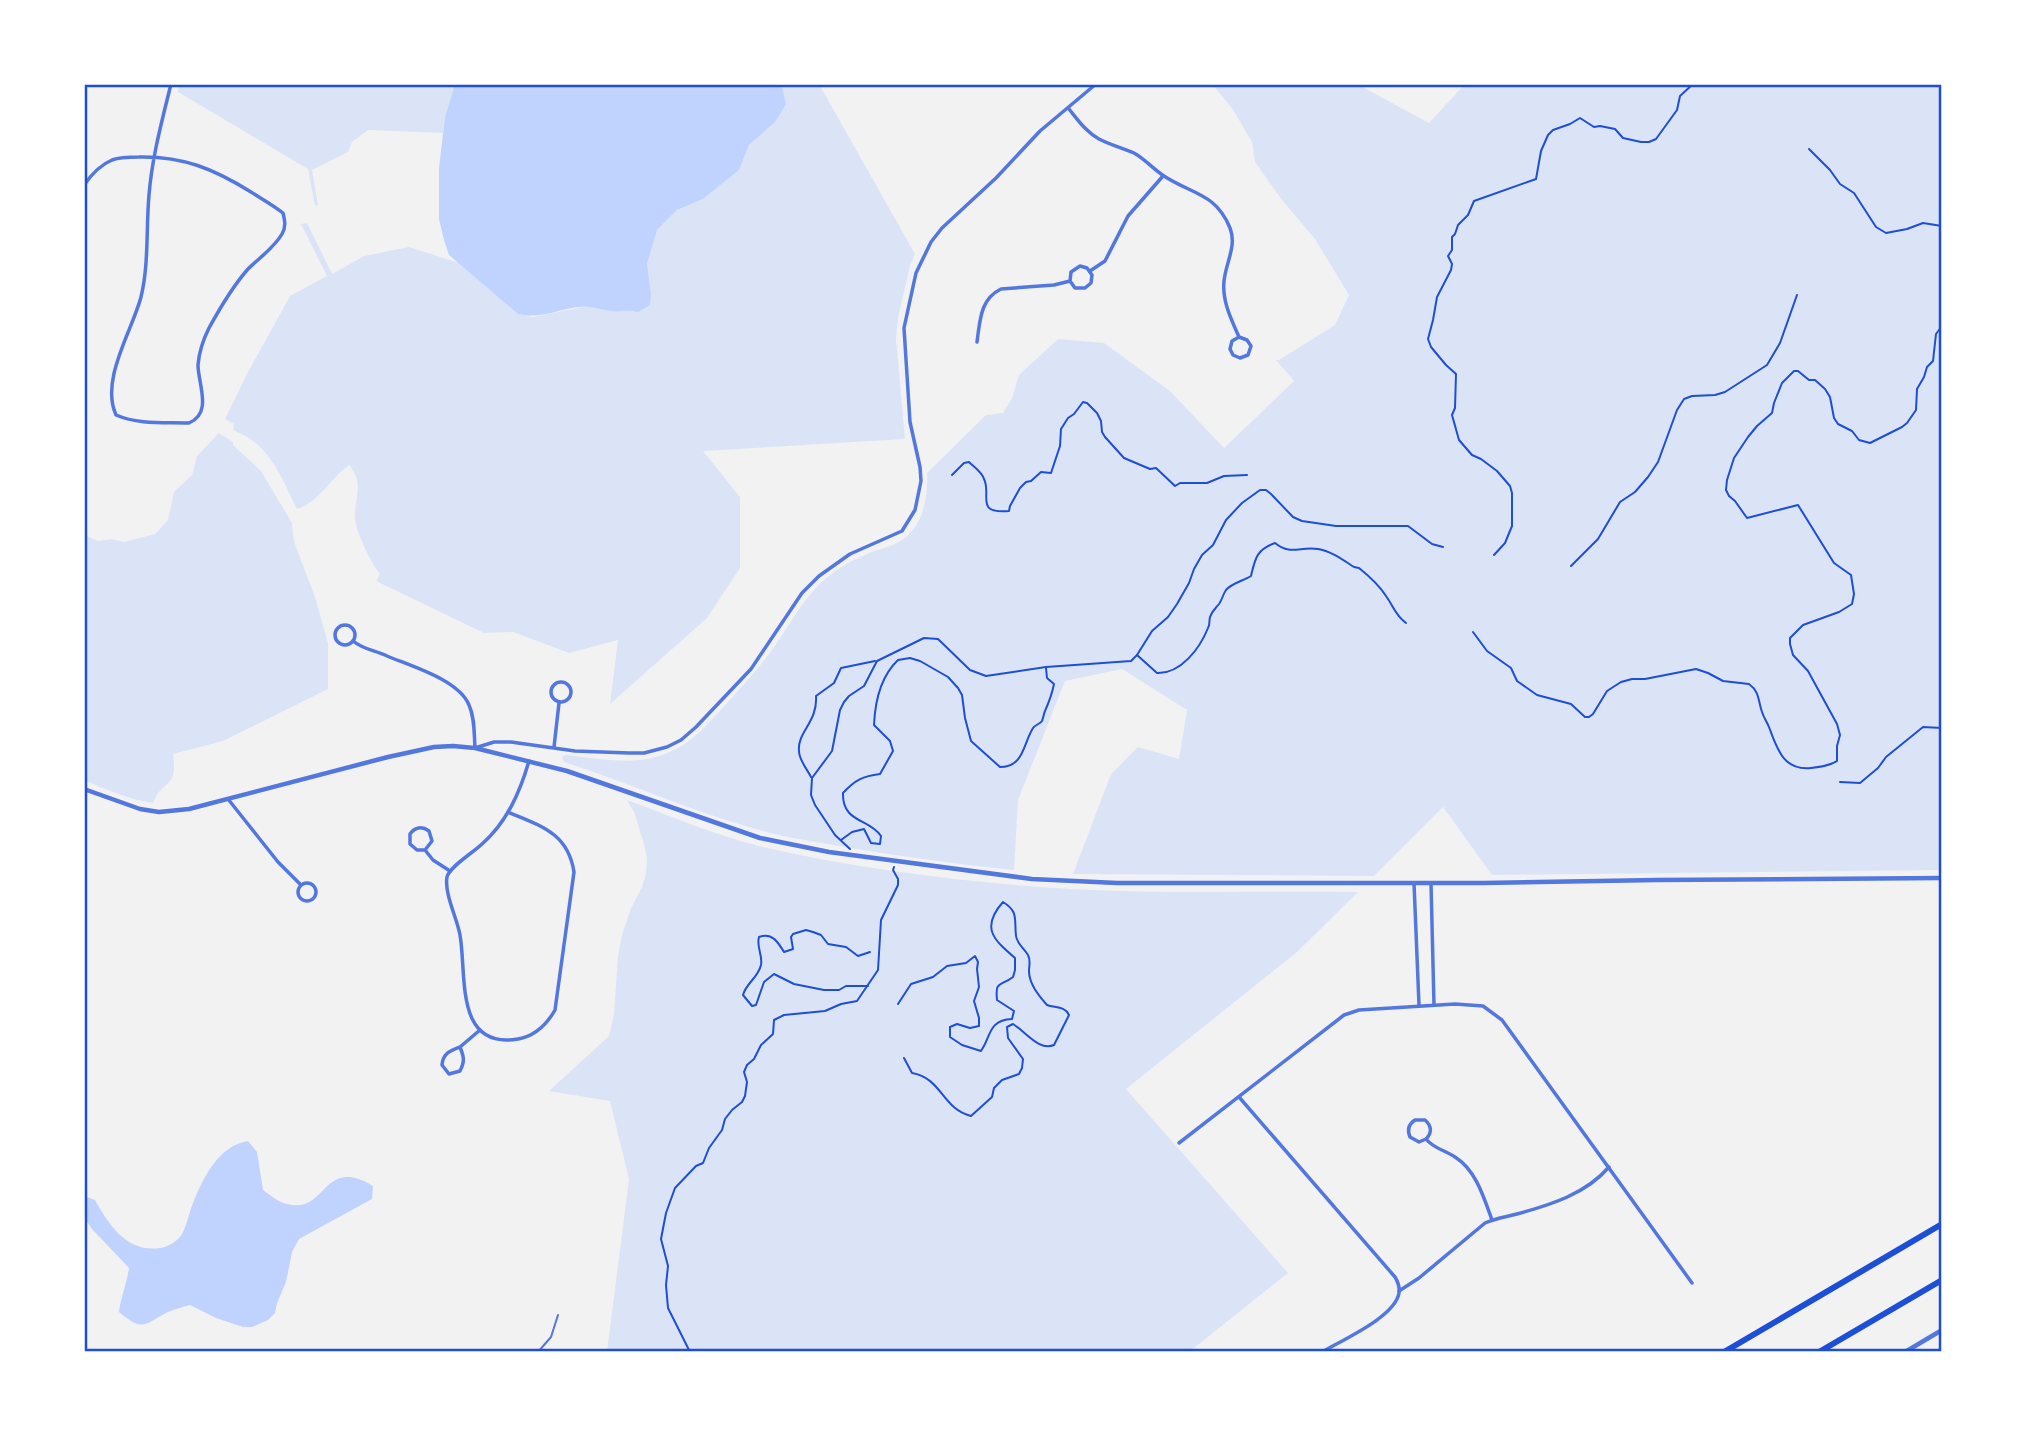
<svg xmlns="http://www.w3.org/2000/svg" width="2026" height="1436" viewBox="0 0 2026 1436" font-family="'Fira Sans',sans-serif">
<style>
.green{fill:#dbe4f7}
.water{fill:#bfd3fe}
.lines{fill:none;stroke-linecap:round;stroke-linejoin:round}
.path{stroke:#1d4ed8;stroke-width:2}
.service{stroke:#5277de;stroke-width:2}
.minor{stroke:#5277de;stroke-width:3.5}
.tertiary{stroke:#5277de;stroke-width:4.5}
.motorway{stroke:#1d4ed8;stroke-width:6}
.neatline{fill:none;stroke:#1d4ed8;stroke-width:2.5}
</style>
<rect width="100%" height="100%" fill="#f2f2f2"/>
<g class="green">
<path d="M179,84h276l-10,33 -2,16 -75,-3 -16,12 -4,10 -36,18 6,35 -3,1 -7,-37 -130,-77z"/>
<path d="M781,84h38l96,170 -5,12 -12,52 -2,20 9,101 -202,12 37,46v71l-33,50 -97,86 8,-64 -49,13 -56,-21 -29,1 -108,-52 4,-7c-9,-11 -24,-42 -25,-56 -1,-21 10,-34 -6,-53 -17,12 -31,38 -52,44 -12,-24 -22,-51 -44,-68 -6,-5 -14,-8 -20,-11l1,-6 -9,-5 23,-47 42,-76 37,-20 -26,-52 6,-1 25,51 32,-18 45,-9 50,16 59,51 15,3 54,-11 27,5 11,-2 26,-17 -4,-28 10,-34 20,-20 26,-11 36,-29 10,-25 11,-11 22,-48z"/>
<path d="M1212,84h145l72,39 36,-39h477v786l-450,5 -49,-68 -69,69 -301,-2 38,-100 27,-27 41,12 8,-49 -65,-41 -57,12 -47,119 -4,70c-58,-6 -116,-14 -175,-24 -28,-5 -56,-9 -83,-17 -66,-18 -128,-47 -192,-67l-2,-5 4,-2c38,4 76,13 110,-6 18,-9 30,-24 44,-38 20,-23 41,-44 58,-70 12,-17 22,-36 37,-52 14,-16 33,-27 52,-35 11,-5 25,-7 35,-14 22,-15 26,-43 25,-67l59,-58 17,-2 9,-15 7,-23 39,-36 46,4 66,48 54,57 70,-67 -18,-21h3l56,-35 14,-30 -34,-56 -33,-39 -27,-38 -3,-20 -20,-34z"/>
<path d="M219,433l14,9v3l28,26 31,52 1,12 3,12 19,50 13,46v46l-105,52 -50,13c5,36 -10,24 -20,49 -25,-4 -46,-13 -69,-23v-245l14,6 13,-2 13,3 31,-8 13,-14 6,-28 18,-17 5,-19z"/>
<path d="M627,800c46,17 92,37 140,48 98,22 204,35 304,41 94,5 192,2 287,3l-61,60 -171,137 162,184 -99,79h-582l22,-173 -19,-78 -61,-10 60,-55 5,-22 4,-58 4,-21 9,-27 11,-21 4,-13 1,-16 -3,-14 -10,-32z"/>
</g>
<g class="water">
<path d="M455,84h326l5,20 -11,18 -26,23 -10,25 -36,29 -26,11 -20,20 -10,34 4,28 -1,13 -12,7c-11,-3 -18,0 -27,-1 -12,-2 -22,-6 -33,-4 -23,3 -36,12 -60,7l-69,-59 -5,-15 -5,-21v-51l6,-51z"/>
<path d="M248,1141l9,11 6,38c7,5 15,12 24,14 40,11 35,-49 86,-18l-1,13 -73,40 -7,13 -6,30 -9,21 -2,10 -7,7 -16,7h-9l-27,-9 -26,-13c-8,2 -15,4 -22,7 -24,12 -24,21 -49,0 2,-16 8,-29 10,-44l-37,-39 -8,-12v-21l11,4c14,25 32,53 65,48 8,-1 18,-7 22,-14 5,-9 7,-21 11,-31 11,-26 25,-57 55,-62z"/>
</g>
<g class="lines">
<g class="path">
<path d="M1809,149l21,21 10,14 14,9 22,34 10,6 21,-4 16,-6 19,3"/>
<path d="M952,475l12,-12 5,-1c5,5 13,10 15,17 8,16 -10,35 25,32l1,-5 10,-18 6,-6 5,-1 10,-9 10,1 9,-27 1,-17 7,-11 6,-4 9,-12 4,1 10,10 4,8 1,11 3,5 19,21 26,11 6,-1 19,18 5,-3h27l17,-7 23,-1"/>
<path d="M1494,555l11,-12 7,-17v-33l-2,-7 -13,-15 -16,-12 -9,-4 -13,-15 -7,-25 3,-7 1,-34 -10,-9 -15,-18 -3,-8 5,-19 4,-23 14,-27 1,-6 -4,-8 4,-6v-13l3,-3 3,-9 10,-10 6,-14 62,-22 5,-28 7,-16 5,-5 17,-6 10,-6 14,9 6,-1 15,3 8,9 18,4h8l7,-3 21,-29 3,-14 13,-12"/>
<path d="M1571,566l27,-27 22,-37 15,-10 13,-15 10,-15 19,-52 7,-11 8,-3 23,-1 10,-3 42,-27 13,-22 17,-48"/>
<path d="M1473,632l14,19 24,17 6,13 20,14 34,9 14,13h4l4,-3 14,-23 14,-9 11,-3h13l51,-10 12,4 15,8 26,3c11,8 9,17 13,28 2,6 5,10 7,15 8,21 14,44 42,41 9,-1 18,-2 26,-7v-15l3,-11 -3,-11 -29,-53 -15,-16 -3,-11v-6l13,-13 36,-13 13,-8 2,-10 -3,-19 -17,-12 -36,-58 -51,13 -12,-17 -6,-5 -3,-6 1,-10 7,-22 14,-21 9,-11 15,-13 2,-10 8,-20 12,-12h4l11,9h6l10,9 5,8 4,21 4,6 14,7 7,9 11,3 32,-16 5,-4 9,-13 1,-21 7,-12 3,-10 6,-6 3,-27 6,-8"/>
<path d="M1137,655l20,18c24,1 43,-25 51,-45 2,-3 1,-7 2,-11 2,-6 5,-8 9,-13 3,-4 4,-10 7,-14 6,-7 17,-9 25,-14 4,-17 5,-26 24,-33 16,13 25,3 43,6 13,2 25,11 36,18l5,1c10,8 20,17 27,28 8,11 9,19 20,27"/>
<path d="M811,777c-4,-8 -12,-17 -12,-26 -2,-19 19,-29 17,-55l18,-13 7,-15 34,-7"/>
<path d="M1840,782l20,1 18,-15 8,-11 37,-30 19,1"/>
<path d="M841,840l11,-8 12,-3 7,14 9,1 1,-8c-12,-18 -39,-13 -38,-43 12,-13 20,-17 37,-19l13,-23 -3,-10 -16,-16c1,-23 7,-49 24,-65l12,-2 10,3 28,16 10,11 4,7 3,23 6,23 29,26c24,0 23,-23 33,-39 2,-3 7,-4 9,-7 1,-2 2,-8 3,-10 4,-9 7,-17 9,-27l-7,-6 -1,-10"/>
<path d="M850,849l-15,-14 -20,-30 -4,-10 1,-17 20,-27 8,-41 4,-8 5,-6 15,-10 13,-25 47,-23 14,1 32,31 16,6 60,-9 85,-6 6,-6 15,-24 16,-14 9,-13 12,-21 5,-14 8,-14 11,-10 13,-25 16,-17 18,-13h6l5,4 22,23 9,4 34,5h72l24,18 11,3"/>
<path d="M868,986h-22l-7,4h-15l-30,-6 -20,-10 -10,8 -8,23 -4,1 -9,-11c3,-12 15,-17 18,-30 2,-10 -5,-18 -2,-28 13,-5 19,5 25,15l9,-3 -2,-12 2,-3 13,-4 7,2 8,3 7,9 18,3 12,9 12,-4"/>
<path d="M898,1004l13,-20 22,-7 14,-11 19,-3 9,-7 3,6 -1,7 2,18 -5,14 5,17v8l-9,2 -13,-4 -7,3v10l12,8 19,6c10,-14 7,-31 31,-32l2,-8 -17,-11c-2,-20 3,-13 16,-23l2,-7v-12c-21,-18 -35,-30 -12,-56 16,10 11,17 13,34 1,8 8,12 12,19 3,6 1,10 1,16 0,13 10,25 18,34 8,3 18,1 22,10l-15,30c-15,6 -27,-12 -41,-21l-6,3 1,11 15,21 -1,9 -3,6 -17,6 -8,8 -2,9 -21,19c-29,-7 -29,-38 -59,-43l-8,-15"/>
<path d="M690,1352l-22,-44 -2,-23 2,-19 -7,-27 5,-26 9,-25 21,-22 7,-3 6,-15 13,-18 3,-11 7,-9 10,-8 3,-6 2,-14 -3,-10 3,-7 7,-6 7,-14 12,-11 1,-14 10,-5 41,-4 16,-7 16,-3 21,-31 3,-50 17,-35v-6l-5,-9 1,-3"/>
</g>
<path class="service" d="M538,1352l13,-15 7,-22"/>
<g class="minor">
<path d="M1069,109c9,11 17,23 30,30 11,6 24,9 35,14 11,6 19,16 30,23 27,18 52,17 66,52 7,18 -4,34 -6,53 -2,20 7,38 15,56l-7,4 -2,8 3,6 7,3 8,-3 3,-9 -4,-6 -8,-3"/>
<path d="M84,185c7,-10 16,-20 28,-25 8,-3 18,-3 27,-3 44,-1 75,12 112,35 11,7 22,13 32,21 2,8 3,14 -1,21 -8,14 -23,24 -34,35 -16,18 -28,39 -39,59 -6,12 -10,24 -11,37 0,19 15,48 -9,58 -24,-1 -50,2 -73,-8 -16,-35 16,-84 25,-118 8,-33 5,-69 8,-102 3,-38 13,-74 22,-111"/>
<path d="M1090,271l15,-10 23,-45 35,-40"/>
<path d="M977,342c3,-21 3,-43 24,-53l53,-4 16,-4 1,-9 9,-6 7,2 5,7 -1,8 -6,5h-10l-5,-7"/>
<circle cx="345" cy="635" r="10"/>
<path d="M353,641c11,9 22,9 34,15 24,10 72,24 82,49 6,13 5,29 6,43l19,-6h17l64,9 54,2h15l23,-6 14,-7 15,-13 55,-58 51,-76 17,-17 31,-22 52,-23 13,-21 6,-29 -1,-14 -10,-45 -6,-94 12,-55 15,-31 11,-14 54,-50 44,-47 56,-47"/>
<circle cx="561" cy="692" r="10"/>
<path d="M554,747l5,-44"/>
<path d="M228,799l50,63 23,23"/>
<path d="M508,812c33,14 60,21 66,60l-19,138c-8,14 -20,26 -37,29 -64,11 -51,-65 -58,-104 -3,-17 -16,-42 -13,-58 2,-10 27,-25 35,-33 25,-22 38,-52 47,-83"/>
<path d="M425,850h-8l-7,-6v-10c5,-7 12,-8 19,-3l3,10 -7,9 8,10 17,11"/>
<circle cx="307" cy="892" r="9"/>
<path d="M1414,883l5,122"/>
<path d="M1431,883l3,122"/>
<path d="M460,1047c4,10 5,14 0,24l-11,3 -7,-9c1,-12 8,-14 18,-18z"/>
<path d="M460,1047l20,-17"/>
<path d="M1239,1097l156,180c3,5 5,10 4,16 -4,24 -57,47 -77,59"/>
<path d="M1426,1139c6,-6 6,-13 -1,-19h-10c-6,4 -8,10 -5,17l9,5 7,-3c8,10 19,11 29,18 21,13 29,41 37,63"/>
<path d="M1179,1143l165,-128 15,-5 96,-6 28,2 19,14 190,263"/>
<path d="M1399,1291l20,-13 66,-55c11,-5 21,-6 32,-9 33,-9 69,-20 92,-47"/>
</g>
<g class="tertiary">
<path d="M84,789l56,20 19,3 30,-3 199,-52 46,-10 19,-1 22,2 92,23 193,67 69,14 203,27 85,4h366l174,-3 285,-2"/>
<path d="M1905,1352l37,-22"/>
</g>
<g class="motorway">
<path d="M1724,1352l218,-128"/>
<path d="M1819,1352l123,-72"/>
</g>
</g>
<rect width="2026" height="1436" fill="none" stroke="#ffffff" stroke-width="172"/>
<rect x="86" y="86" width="1854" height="1264" class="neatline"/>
</svg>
